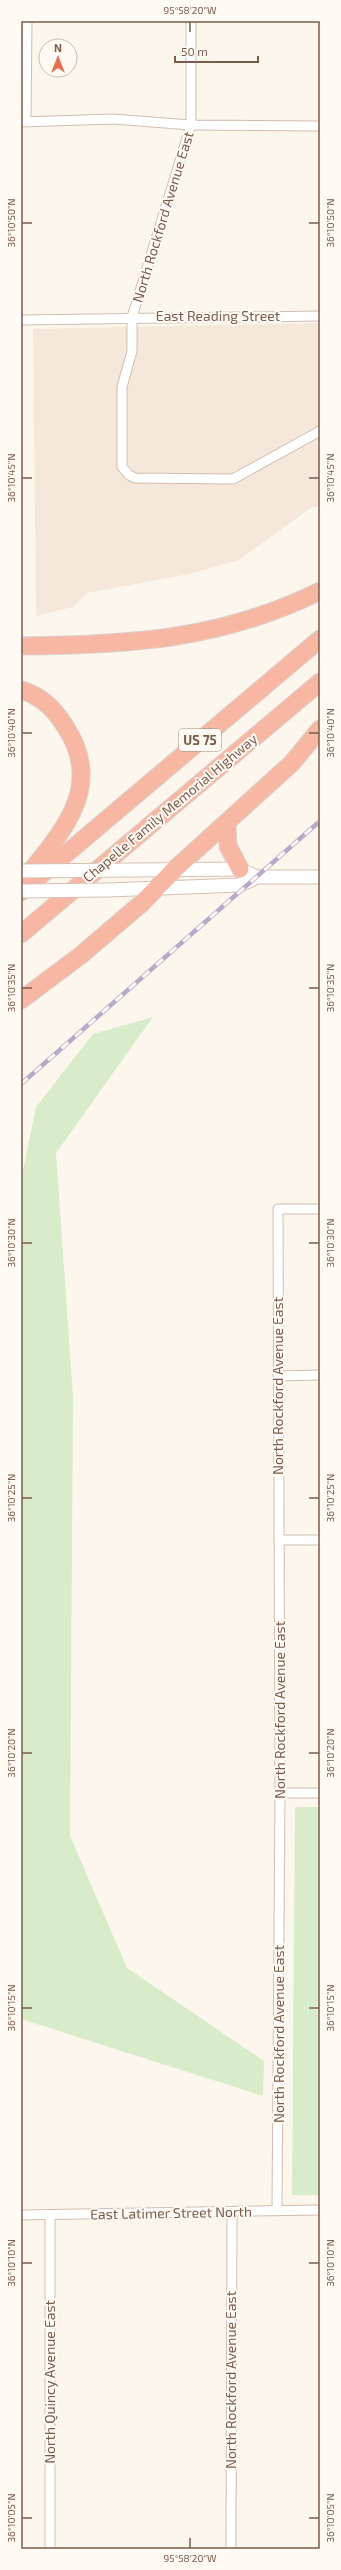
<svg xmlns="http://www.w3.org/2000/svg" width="341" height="2570" viewBox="0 0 341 2570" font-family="'Exo 2',sans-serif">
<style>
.residential{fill:#f5e8da}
.green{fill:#d8ecc9}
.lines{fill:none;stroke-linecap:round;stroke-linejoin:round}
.street-casing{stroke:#d1beb0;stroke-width:11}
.secondary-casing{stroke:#d6c0b0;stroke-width:15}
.highway-casing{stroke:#dad1cd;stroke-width:19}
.street{stroke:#fff;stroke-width:9}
.secondary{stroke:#fff;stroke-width:13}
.highway{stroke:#f7b7a3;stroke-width:17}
.rail-casing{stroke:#b9a8c9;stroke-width:4.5}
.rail{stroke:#fffaf3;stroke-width:3;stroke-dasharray:9;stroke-linecap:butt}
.secondary-bridge-casing{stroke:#d6c0b0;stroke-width:15;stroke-linecap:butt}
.secondary-bridge{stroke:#fff;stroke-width:13}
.ticks{fill:none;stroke:#7a5c4d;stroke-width:1.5}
.labels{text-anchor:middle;stroke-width:4;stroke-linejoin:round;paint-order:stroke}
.shield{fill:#fffaf3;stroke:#a28b7f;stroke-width:1}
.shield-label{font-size:13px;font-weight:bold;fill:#7a5c4d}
.street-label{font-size:14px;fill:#7a5c4d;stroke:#fffaf3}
.neatline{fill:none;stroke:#7a5c4d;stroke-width:1.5}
.ticks-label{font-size:10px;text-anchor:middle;fill:#7a5c4d}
</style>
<rect width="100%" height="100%" fill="#fdf6ec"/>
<path class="residential" d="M320,323v184h-8l-73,53 -50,14 -102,19 -14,14 -37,9 -3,-287z"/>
<g class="green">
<path d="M153,1017l-97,136 17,244 -3,439 57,132 137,93 -1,35 -242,-77v-839l15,-73 57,-73z"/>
<path d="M295,1807h25v388h-28z"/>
</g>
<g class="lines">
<g class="street-casing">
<g id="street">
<path d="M191,21v104l-59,192v34l-10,36v80l7,8 6,3 98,1 87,-48"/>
<path d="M26,121l1,-100"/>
<path d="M21,122l92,-3 78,6 129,1"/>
<path d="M21,320l299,-4"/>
<path d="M278,1376l42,-1"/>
<path d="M279,1540h41"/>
<path d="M280,1793h40"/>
<path d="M277,2210l3,-417 -2,-584h42"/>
<path d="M21,2215l299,-5"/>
<path d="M50,2215v334"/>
<path d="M231,2549l1,-337"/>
</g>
</g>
<g class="secondary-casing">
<g id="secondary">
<path d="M134,870l106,-1 17,8h63"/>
<path d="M108,890l132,-5 17,-8"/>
</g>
</g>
<g class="highway-casing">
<g id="highway">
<path d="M21,646c108,-1 200,-6 299,-55"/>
<path d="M21,690c19,5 34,20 44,36 40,60 -2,105 -39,151"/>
<path d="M227,824l1,22 12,23"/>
<path d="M21,892l299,-253"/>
<path d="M21,934l299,-252"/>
<path d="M21,1000l60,-45 61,-52 33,-34 117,-106 28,-34"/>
</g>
</g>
<use href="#street" class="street"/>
<use href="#secondary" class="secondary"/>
<use href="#highway" class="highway"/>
<g class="rail-casing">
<path id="rail" d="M21,1084l299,-263"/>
</g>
<use href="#rail" class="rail"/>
<g class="secondary-bridge-casing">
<g id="secondary-bridge">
<path d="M21,871l113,-1"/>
<path d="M21,891l87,-1"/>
</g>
</g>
<use href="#secondary-bridge" class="secondary-bridge"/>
</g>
<path class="ticks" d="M190,22v10M22,223h10M309,223h10M22,478h10M309,478h10M22,733h10M309,733h10M22,988h10M309,988h10M22,1243h10M309,1243h10M22,1498h10M309,1498h10M22,1753h10M309,1753h10M22,2008h10M309,2008h10M22,2263h10M309,2263h10M22,2518h10M309,2518h10M190,2538v10"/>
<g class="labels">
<rect class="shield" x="179" y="729" width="42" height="22" rx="3"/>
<g class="shield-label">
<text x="200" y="745">US 75</text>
</g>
<g class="street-label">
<text transform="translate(163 217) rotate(-73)" y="5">North Rockford Avenue East</text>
<text x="218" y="321">East Reading Street</text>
<text transform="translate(170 808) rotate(-40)" y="5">Chapelle Family Memorial Highway</text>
<text transform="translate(278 1386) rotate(-90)" y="5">North Rockford Avenue East</text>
<text transform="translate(280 1710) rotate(-90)" y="5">North Rockford Avenue East</text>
<text transform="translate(279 2034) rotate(-90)" y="5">North Rockford Avenue East</text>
<text transform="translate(171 2213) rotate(-1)" y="5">East Latimer Street North</text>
<text transform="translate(231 2380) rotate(-90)" y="5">North Rockford Avenue East</text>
<text transform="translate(50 2382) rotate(-90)" y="5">North Quincy Avenue East</text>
</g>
</g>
<rect width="341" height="2570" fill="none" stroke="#fffaf3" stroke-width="44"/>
<g transform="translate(58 58)"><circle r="19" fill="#fffaf3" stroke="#cabbb1"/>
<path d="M0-3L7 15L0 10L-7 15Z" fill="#e76f51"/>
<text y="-6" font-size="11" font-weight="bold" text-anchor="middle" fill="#7a5c4d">N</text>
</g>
<path d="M175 56v6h83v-6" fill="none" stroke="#7a5c4d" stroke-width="2"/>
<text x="181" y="56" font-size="12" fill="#7a5c4d" stroke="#fffaf3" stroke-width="3" paint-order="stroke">50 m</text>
<rect x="22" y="22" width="297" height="2526" class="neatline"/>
<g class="ticks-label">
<text x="190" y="14">95°58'20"W</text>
<text transform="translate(11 223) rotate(-90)" y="4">36°10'50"N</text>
<text transform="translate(330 223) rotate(-90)" y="4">36°10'50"N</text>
<text transform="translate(11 478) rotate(-90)" y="4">36°10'45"N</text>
<text transform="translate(330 478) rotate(-90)" y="4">36°10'45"N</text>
<text transform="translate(11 733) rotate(-90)" y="4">36°10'40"N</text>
<text transform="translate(330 733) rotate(-90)" y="4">36°10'40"N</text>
<text transform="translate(11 988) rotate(-90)" y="4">36°10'35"N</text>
<text transform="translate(330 988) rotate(-90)" y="4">36°10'35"N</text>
<text transform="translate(11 1243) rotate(-90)" y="4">36°10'30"N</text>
<text transform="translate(330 1243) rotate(-90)" y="4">36°10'30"N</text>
<text transform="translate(11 1498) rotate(-90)" y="4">36°10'25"N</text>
<text transform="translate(330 1498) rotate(-90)" y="4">36°10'25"N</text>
<text transform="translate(11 1753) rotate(-90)" y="4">36°10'20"N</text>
<text transform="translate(330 1753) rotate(-90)" y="4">36°10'20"N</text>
<text transform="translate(11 2008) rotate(-90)" y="4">36°10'15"N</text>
<text transform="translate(330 2008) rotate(-90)" y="4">36°10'15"N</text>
<text transform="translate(11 2263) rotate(-90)" y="4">36°10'10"N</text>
<text transform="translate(330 2263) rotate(-90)" y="4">36°10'10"N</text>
<text transform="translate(11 2518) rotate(-90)" y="4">36°10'05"N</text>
<text transform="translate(330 2518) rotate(-90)" y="4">36°10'05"N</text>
<text x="190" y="2562">95°58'20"W</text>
</g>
</svg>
